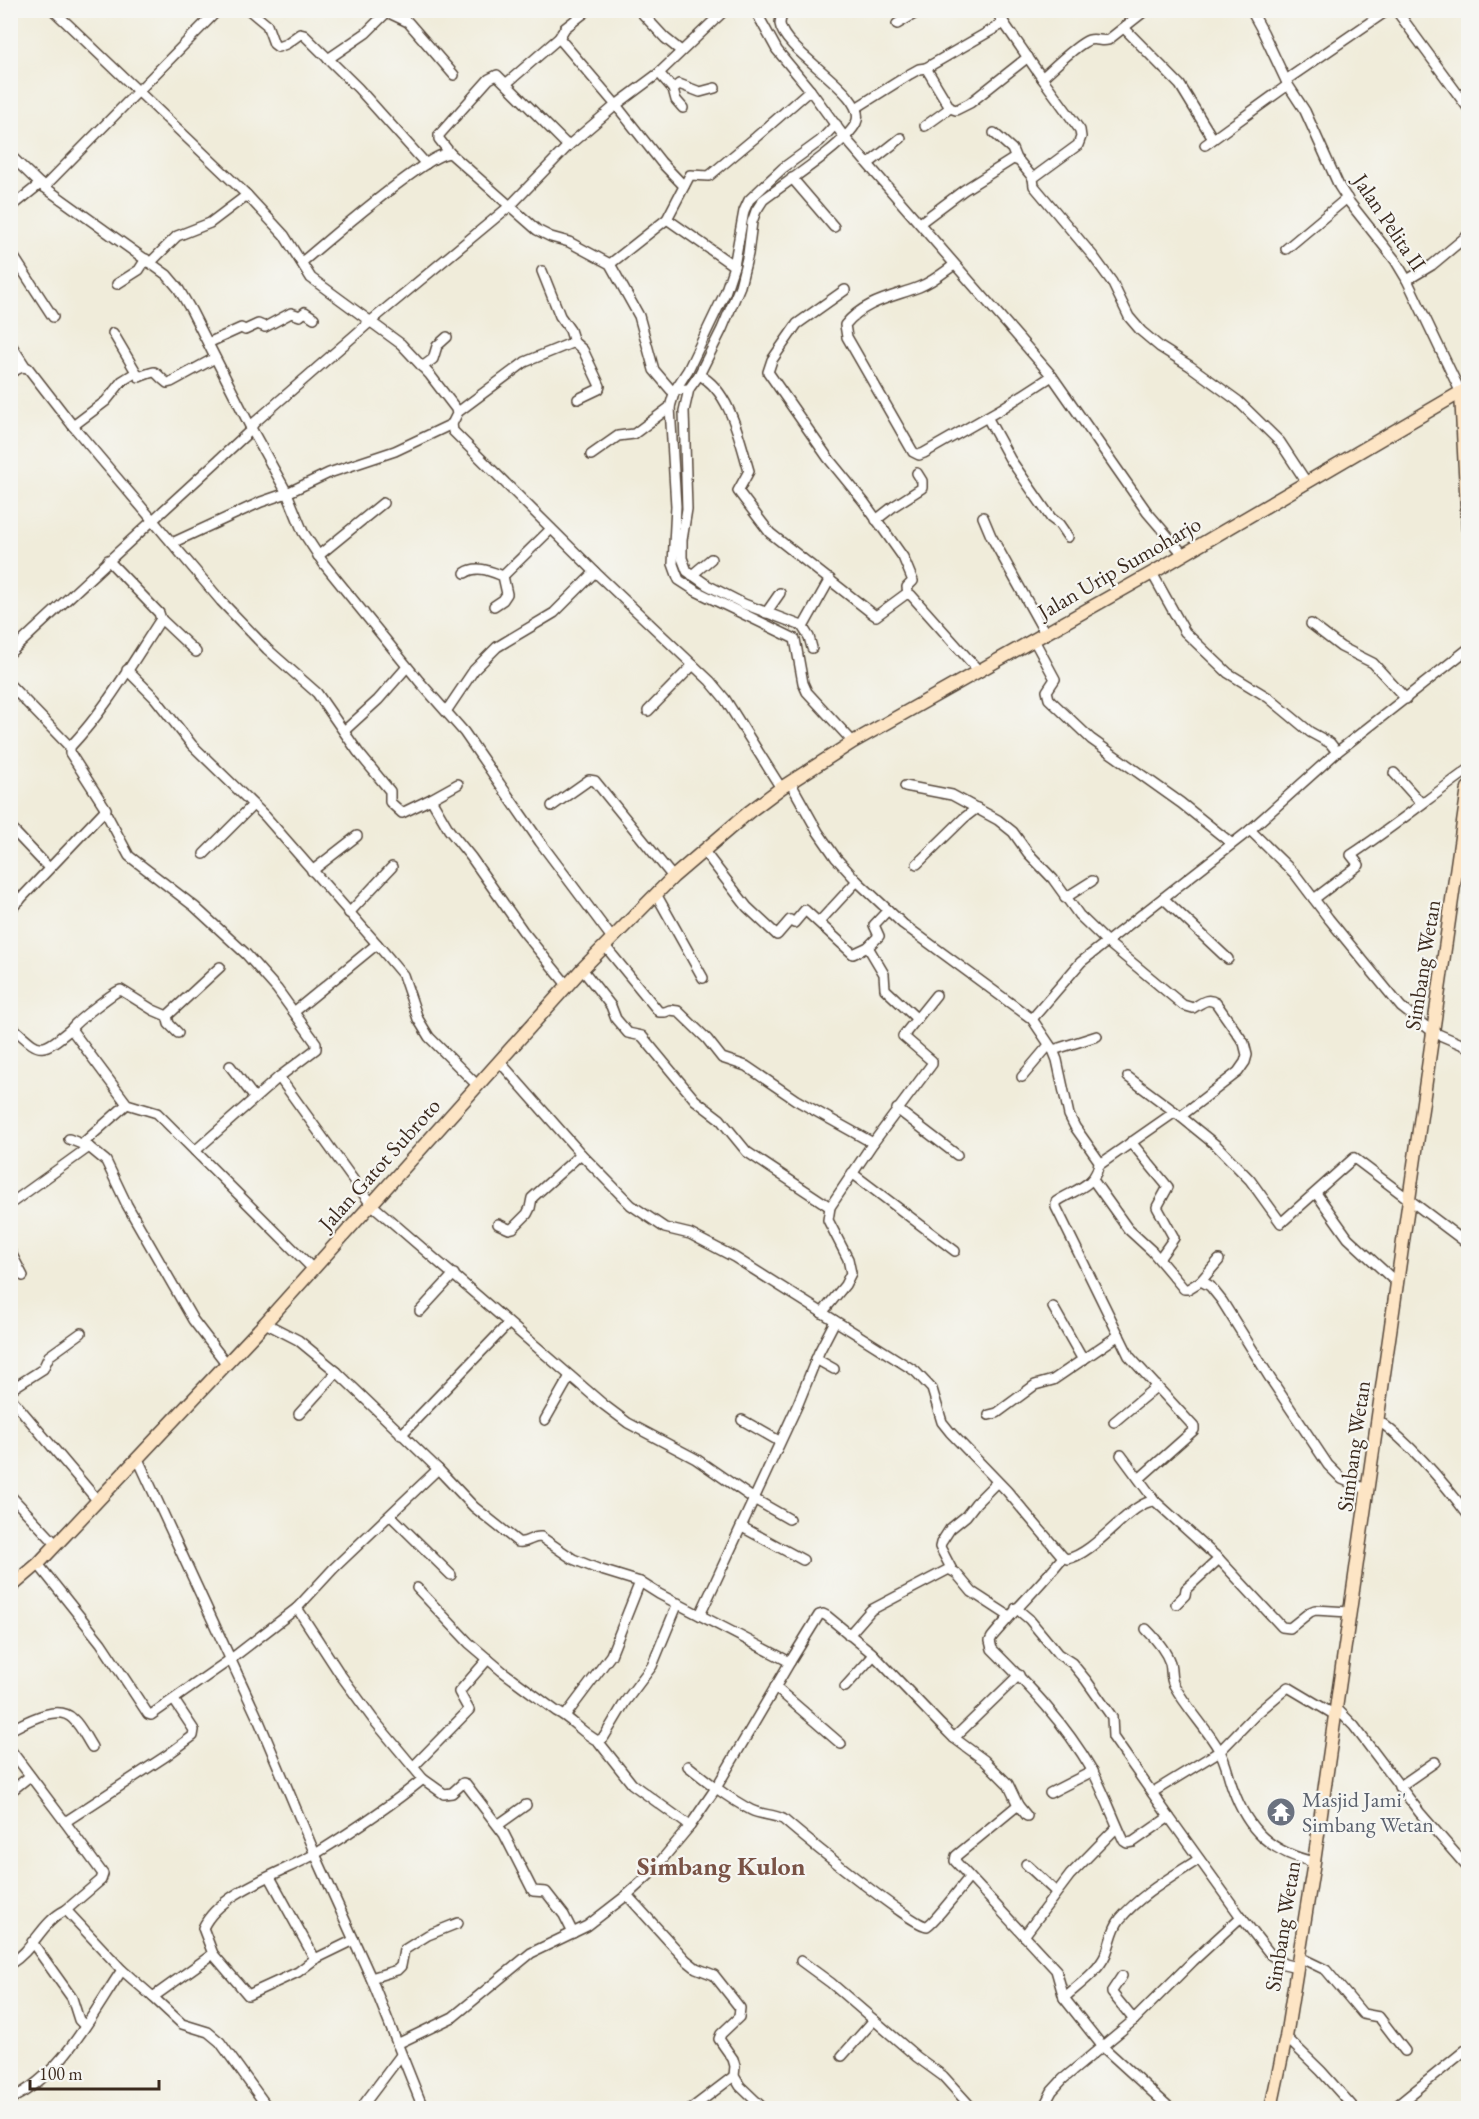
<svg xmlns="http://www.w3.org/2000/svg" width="1479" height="2119" viewBox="0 0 1479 2119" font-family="'EB Garamond',serif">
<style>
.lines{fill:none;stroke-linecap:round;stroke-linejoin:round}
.street-casing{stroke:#56473a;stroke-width:12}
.secondary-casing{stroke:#56473a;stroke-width:15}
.street{stroke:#fff;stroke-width:9}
.secondary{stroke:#fde5c5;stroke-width:12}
.labels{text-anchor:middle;stroke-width:4.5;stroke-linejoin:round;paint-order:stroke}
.street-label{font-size:22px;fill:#3b2a1e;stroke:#f6f6f2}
.worship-label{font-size:22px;fill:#5b616d;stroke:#f6f6f2;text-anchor:start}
.quarter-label{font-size:26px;font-weight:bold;fill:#7a5346;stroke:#f6f6f2}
</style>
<rect width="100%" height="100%" fill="#f6f6f2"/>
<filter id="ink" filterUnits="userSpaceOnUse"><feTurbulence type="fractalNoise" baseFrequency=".0167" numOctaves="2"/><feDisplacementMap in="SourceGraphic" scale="12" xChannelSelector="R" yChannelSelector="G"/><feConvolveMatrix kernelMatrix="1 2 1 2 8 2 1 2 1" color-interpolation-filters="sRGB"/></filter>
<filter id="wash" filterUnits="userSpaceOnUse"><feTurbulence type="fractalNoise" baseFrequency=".008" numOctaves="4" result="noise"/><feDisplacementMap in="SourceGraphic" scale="24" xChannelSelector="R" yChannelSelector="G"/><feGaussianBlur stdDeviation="1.35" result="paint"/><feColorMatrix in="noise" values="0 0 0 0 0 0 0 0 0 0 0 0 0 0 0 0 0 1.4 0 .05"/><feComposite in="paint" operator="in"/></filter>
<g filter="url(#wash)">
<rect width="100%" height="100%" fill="#f0ecda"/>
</g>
<g filter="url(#ink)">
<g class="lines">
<g class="street-casing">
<g id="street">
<path d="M53,10l194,185 37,40 27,43 90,66 29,31 26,34 1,5 -5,10 1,7 142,141 115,109 15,18 56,89"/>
<path d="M249,10l18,15 7,19 4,3 8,-3 14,-10 4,1 54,53 68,76"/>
<path d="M639,10l26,28 16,13"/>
<path d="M755,10l22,40 33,40 35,48 207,238 95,136 36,42"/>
<path d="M784,10c-2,5 -4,9 -4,14 4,29 90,71 76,99 -10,21 -71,60 -93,77l-7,11 -4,11 -4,32 -8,32 -18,43 -23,46 -10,14 -5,22 3,98 -5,31v18l5,13 20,14 37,19 58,22 7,11 3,11"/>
<path d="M995,10l47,68"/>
<path d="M1146,10l-38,30c-7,2 -12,-2 -19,0 -12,4 -37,29 -47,38l38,52 1,7 -3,8 -45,33 1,8 59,70 19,26 17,35 12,14 19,16 30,19 48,35 42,41 27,41"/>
<path d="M1251,10l12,22 25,53 17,26 34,75 11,17 45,57 12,20 54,113"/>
<path d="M1396,10l72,98"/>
<path d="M897,24l24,-14"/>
<path d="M1124,28l56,57 33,54"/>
<path d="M559,38l57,67 45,57 23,24"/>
<path d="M328,59l38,-26 21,-21 21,10 46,53"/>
<path d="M926,68l78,-45"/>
<path d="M659,73l14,16 3,11 7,8"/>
<path d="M1286,80l102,-70"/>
<path d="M507,83l52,-45 6,-10 23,-18"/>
<path d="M673,89l6,-5 21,8 15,-4"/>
<path d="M856,108l54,-34 9,-5 7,-1 24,40 6,2 14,-7 58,-46"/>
<path d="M925,126l25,-18"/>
<path d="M994,133l18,16 4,10"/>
<path d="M1205,145l83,-60"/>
<path d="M450,153l-11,-14v-4l50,-56 8,-4 71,71"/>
<path d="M10,155l30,29 127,91 11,13 13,22 60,118"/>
<path d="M868,164l33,-26"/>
<path d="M792,178l42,49"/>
<path d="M44,187l174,-177"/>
<path d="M10,208l30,-24"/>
<path d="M667,219l67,47"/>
<path d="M920,223l44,-33 49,-31 6,2 14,17"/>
<path d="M1286,249l61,-51"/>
<path d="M10,251l43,66"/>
<path d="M302,262c37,-31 72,-62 112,-90 10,-7 24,-18 36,-19l87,77 14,7 18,5 41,22 29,52 15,54 17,20 18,-1"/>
<path d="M150,263l27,-27 33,-13 37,-28"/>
<path d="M610,264l57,-45 23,-44 19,1 47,-39 54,-47"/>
<path d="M954,265c-11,8 -22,17 -35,22 -26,10 -55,14 -74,38l2,12 66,115 6,3 5,-2 77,-44 51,-33"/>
<path d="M1407,280l25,-15 36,-30"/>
<path d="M117,284l22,-14 7,-11"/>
<path d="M845,290l-48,34 -25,36 -4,12 60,86 36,44 39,55 10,24 -6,6 1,6"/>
<path d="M113,333l26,44c22,-8 11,-7 28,6l4,-1 44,-24"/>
<path d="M574,342l9,8 17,36 -1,3 -21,10"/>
<path d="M10,343l15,23"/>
<path d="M208,343l33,-15 4,2 13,-6 7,3 26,-14 9,3 5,-4 9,6"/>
<path d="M422,367l11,-8 4,-13 10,-9"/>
<path d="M10,373l12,-6 6,1 45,58 148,175 46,48 50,44 41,59 32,39v11l12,11 29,-14 18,31 22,27 52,74 44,54"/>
<path d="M699,375c31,15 41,66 50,96l-11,20 32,42 103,81 3,2 30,-22 5,1 67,75"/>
<path d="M670,407l6,99 -3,58 4,11 2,5 17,11 99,48 8,44 4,9 46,50"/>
<path d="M458,412l67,-50 49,-20 -4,-12 -10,-14 -18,-45"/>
<path d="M987,417l23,42 41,59 8,6 9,13"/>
<path d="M73,426l33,-25 16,-20 13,-8"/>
<path d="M591,455l27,-19 16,-2 36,-27 5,-17 13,-20 37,-77 9,-27 10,-55 5,-11 34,-32 37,-27 16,-17"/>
<path d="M983,517l8,19 54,97"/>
<path d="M876,520l18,-14 28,-18v-7l-5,-8"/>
<path d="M172,543l89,-41 26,-9 42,-20 66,-22 57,-27"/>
<path d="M318,556l65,-53"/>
<path d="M465,573c12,-8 25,-2 38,3l4,18 -4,6 -9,6"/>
<path d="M1152,573l33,59 43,41 41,25 41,34 20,11 7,9"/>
<path d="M692,575l19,-16"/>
<path d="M503,576l48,-47"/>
<path d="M766,613l14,-20"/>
<path d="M161,619l35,33"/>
<path d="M1311,624l30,23 32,16 33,36"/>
<path d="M803,627l27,-48"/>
<path d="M1034,640l21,39 -8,12 2,8 42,40 90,64 50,40"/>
<path d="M10,653c80,-76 161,-149 241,-223"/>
<path d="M127,670l28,28 37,47 73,71 112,128 26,31 15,44 11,18 49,49"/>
<path d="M10,685l60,62"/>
<path d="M447,710l27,-40 23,-23 57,-34 41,-41"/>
<path d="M648,711l45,-46"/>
<path d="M344,731l34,-31 29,-33"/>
<path d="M1394,773l27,30"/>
<path d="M790,782l28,50 18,26 21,23 46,43 129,95 21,31 4,10 12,55 6,12 24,34c-1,25 -26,29 -43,41v5l73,149 65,71v3l-55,49"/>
<path d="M905,786l47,9 46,25 15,12 15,21 25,26 26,36 27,26 77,64 10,3c9,-5 14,-11 23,-5l28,40 3,12 -2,7 -7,10 -57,44"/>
<path d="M431,799l27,-15"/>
<path d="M552,806l37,-26 6,1 78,96"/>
<path d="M105,811l24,45 66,51 51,47 31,35 39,54v6l-37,28 91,126 234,202 24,18 68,36 58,40 35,20"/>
<path d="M10,827l39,41"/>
<path d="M1250,830l45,44 34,45 72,88 32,25 35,15"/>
<path d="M703,850l44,57 30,28 13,-15 4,3 11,-13 48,44 15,-7 11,-11 -5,-11 14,-15"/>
<path d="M204,854l49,-49"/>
<path d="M917,864l47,-46 13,-10"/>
<path d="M312,871l45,-35"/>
<path d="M10,890l10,10"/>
<path d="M656,894l47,84"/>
<path d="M1065,898l27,-17"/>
<path d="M1163,898l65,61"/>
<path d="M1314,899l45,-34 -8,-10c41,-27 78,-57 117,-85"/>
<path d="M10,910l96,-101 -36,-56v-6c36,-38 62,-84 91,-128l-2,-6 -51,-53"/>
<path d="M349,913l43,-46"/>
<path d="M820,921l37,-40"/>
<path d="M612,938l-72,-96 -76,-110 -45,-51 -95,-117 -21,-32 -16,-39 -36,-65 3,-5 117,-102 140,-116 57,-59 48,-41 43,-32 66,-63"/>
<path d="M605,946l54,66h6l5,-2 8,1 29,28 15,19 24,8 50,34 77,43"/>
<path d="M868,947l16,27 1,15 32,30"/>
<path d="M582,969l29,37 5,13 12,14 14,3 53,64 25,19 27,33 83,55"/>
<path d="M294,1012l83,-68"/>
<path d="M167,1016l2,8 9,9"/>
<path d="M1032,1019l49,-57 169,-132 87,-78 131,-103"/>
<path d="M10,1025c31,27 28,31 61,4l56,75 30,9 155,155"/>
<path d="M71,1029c3,-6 44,-38 50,-39l32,20 14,6 53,-49"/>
<path d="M1053,1050l44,-14"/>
<path d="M500,1062l81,92 50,51 34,23 25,6 44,23 181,114 17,18 10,33 8,10 57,59 56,66 4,2c30,-6 65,-59 88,-58l64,58 63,68 8,1 20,-16 5,-2 34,2"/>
<path d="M230,1066l24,31"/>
<path d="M1022,1077l27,-32"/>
<path d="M1128,1077l47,35"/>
<path d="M897,1109l60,46"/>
<path d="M69,1139l20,8 17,14 21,44 66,115 33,43"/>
<path d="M1131,1142l37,45 -11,20 17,31 -15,21"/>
<path d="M82,1144l45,-40"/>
<path d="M195,1151l84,-74"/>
<path d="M1099,1165l76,-53 42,34 33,34 31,43 73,-65 114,86"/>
<path d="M852,1173l103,78"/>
<path d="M1093,1180l35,49 24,22 32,38h4l13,-8 9,5 12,15 48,77 58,87 14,14 26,11"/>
<path d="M1316,1193l32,45 50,46"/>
<path d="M10,1204l79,-57"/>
<path d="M498,1224l11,5 4,-1 14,-14 3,-6 2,-10 49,-44"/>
<path d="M10,1251l13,25"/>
<path d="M1201,1281l18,-21"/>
<path d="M1053,1307l30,53"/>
<path d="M420,1311l34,-37"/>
<path d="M822,1313l23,-28 6,-12 -3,-14 -20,-39 2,-13 43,-64 59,-79v-3l-29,-25 33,-41"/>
<path d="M265,1323l33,17 39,32 101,97 36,38 44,35c9,2 14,-6 23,-5l32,22 25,10 42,13 19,12 131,68 29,-47 4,-1 4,2 45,37 67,70 15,15 30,22 24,24 10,21 9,11"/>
<path d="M816,1359l18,10"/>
<path d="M10,1390l33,-21 6,-13 32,-23"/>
<path d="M10,1397l88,104"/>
<path d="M299,1414l38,-42"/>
<path d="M989,1415l8,-2 38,-28 18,-5 66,-45"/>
<path d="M545,1420l25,-44"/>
<path d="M742,1420l37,21"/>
<path d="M1378,1420c35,26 64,60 90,95"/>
<path d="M1114,1422l43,-36"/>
<path d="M401,1435l107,-111"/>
<path d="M1121,1455l34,46"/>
<path d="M138,1459l121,262 56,133 56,124 52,130"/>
<path d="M10,1495l46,49"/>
<path d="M391,1516l60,59"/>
<path d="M742,1527l61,33"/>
<path d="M1063,1557c-22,28 -48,52 -71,80l-2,4 2,8c39,39 72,73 100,121 12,22 21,48 32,71l3,2 6,-1 36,-25 72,100 30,38 13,9 13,3"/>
<path d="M38,1564l63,79 47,71 3,1 80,-56 66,-51 37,-40 104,-99"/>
<path d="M952,1570l-12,-23 1,-4 9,-14 16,-13 10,-13 21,-21"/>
<path d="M417,1588l52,55 33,28 54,40c15,7 26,22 42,30l6,-4 21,-35 27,-36 26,-63"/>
<path d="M1176,1604l9,-9 1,-6 33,-30"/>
<path d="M1016,1608l13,11 29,35 14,9 14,17 26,37 1,20 56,80"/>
<path d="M700,1615l98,-211 21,-52 16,-31"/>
<path d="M1146,1629c9,9 20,22 24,34 2,8 0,15 4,22 13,24 32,42 45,65 7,11 9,26 14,39 15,42 38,63 81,73"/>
<path d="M849,1635l22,-25 78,-41 7,4 16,19 37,24"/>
<path d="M775,1687l66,57"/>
<path d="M845,1687l29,-32"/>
<path d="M174,1700l20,30 -1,6 -27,20 -101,66 38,52 -2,6 -35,30 56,60 31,27 60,-43 -10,-26c16,-36 81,-56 114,-75 37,-23 73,-47 106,-74l-50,-60 -33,-45 -43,-66"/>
<path d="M1336,1708l18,18 66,87 48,55"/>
<path d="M566,1715l45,-60 29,-73"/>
<path d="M10,1730c16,-8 48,-27 63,-11 8,7 13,19 19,28"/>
<path d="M954,1738l65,-63"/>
<path d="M598,1741l34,43 58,42"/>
<path d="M10,1749l55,73"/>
<path d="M688,1766c20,16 40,32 63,44 10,5 21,4 32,9 16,14 133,110 144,107 7,-3 34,-39 42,-48"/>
<path d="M413,1767l56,-57 -10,-18 29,-33"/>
<path d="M423,1779l21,15 8,-1 11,-10 3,1 38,50 29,57 13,1 18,23 9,18"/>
<path d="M1399,1787l36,-25"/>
<path d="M10,1792l20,-16"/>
<path d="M1153,1792l67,-41 35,-36 33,-28 47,28"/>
<path d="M1050,1793l43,-22"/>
<path d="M1018,1805l-62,51 -1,5 101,109 8,28 39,49 67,61"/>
<path d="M498,1825l28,-20"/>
<path d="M1026,1864l30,28"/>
<path d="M627,1895l59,65 10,8 18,7 26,33 -1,9 -18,17 -2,5 14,20 2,7 -1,10 6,10 23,22"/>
<path d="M1024,1936l46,-61 47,-48"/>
<path d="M32,1942l40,56 7,22 6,6"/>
<path d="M213,1954l35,41 50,-23 17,-13 -45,-82"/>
<path d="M1299,1957l27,13 37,44 16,3 26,34"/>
<path d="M315,1959l39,-19"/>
<path d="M801,1961l30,22 86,74 26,19 29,32"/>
<path d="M10,1964c24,-14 31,-42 56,-54"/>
<path d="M1122,1976l-10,15v2l22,27"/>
<path d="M371,1978l26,-8 4,-4 3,-16 24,-15 30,-12"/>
<path d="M153,1997l29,27 26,8 12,10 48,66"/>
<path d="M1064,1998c14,-13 34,-26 42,-44 5,-12 6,-25 14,-35 21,-25 52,-42 79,-60"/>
<path d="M1286,2037l35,34 33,37"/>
<path d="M397,2044l56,-27 78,-64 56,-27 40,-31 23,-21 40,-48 26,-38 74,-126"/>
<path d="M842,2056l32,-36"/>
<path d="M10,2099c52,-23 82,-85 112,-129"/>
<path d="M361,2108l40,-53"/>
<path d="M692,2108l42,-32"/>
<path d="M1043,2108l9,-17 11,-12 71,-59 59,-59 48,-44"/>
<path d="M1394,2108l74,-60"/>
</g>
</g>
<g class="secondary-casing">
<g id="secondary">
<path d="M1461,393l7,136"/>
<path d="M10,1588l28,-24 227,-241 317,-354 91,-92 76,-65 32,-24 72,-46 299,-169 316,-185"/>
<path d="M1271,2108l15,-71 28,-175 154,-1074"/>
</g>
</g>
<use href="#street" class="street"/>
<use href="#secondary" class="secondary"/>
</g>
</g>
<defs>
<g id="temple-disc" transform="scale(1.5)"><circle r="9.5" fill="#6b7280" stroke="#f6f6f2"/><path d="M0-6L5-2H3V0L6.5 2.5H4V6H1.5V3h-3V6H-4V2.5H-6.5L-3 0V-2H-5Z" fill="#fff"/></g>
</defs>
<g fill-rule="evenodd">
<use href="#temple-disc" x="1281" y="1812"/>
</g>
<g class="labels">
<g class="street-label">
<text transform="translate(1390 222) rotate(56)" y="8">Jalan Pelita II</text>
<text transform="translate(1119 567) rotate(-30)" y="8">Jalan Urip Sumoharjo</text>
<text transform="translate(1422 965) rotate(-81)" y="8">Simbang Wetan</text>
<text transform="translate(379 1164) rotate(-48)" y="8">Jalan Gatot Subroto</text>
<text transform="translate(1353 1446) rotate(-82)" y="8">Simbang Wetan</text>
<text transform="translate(1282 1926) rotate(-81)" y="8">Simbang Wetan</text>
</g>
<g class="worship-label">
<text x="1302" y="1807">Masjid Jami'<tspan x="1302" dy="25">Simbang Wetan</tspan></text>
</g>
<g class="quarter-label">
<text x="721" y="1875">Simbang Kulon</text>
</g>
</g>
<rect width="1479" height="2119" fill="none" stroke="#f6f6f2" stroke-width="36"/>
<path d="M30 2080v9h129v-9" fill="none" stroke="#3b2a1e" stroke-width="3"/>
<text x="39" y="2080" font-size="18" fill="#3b2a1e" stroke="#f6f6f2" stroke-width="4.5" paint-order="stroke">100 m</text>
</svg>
